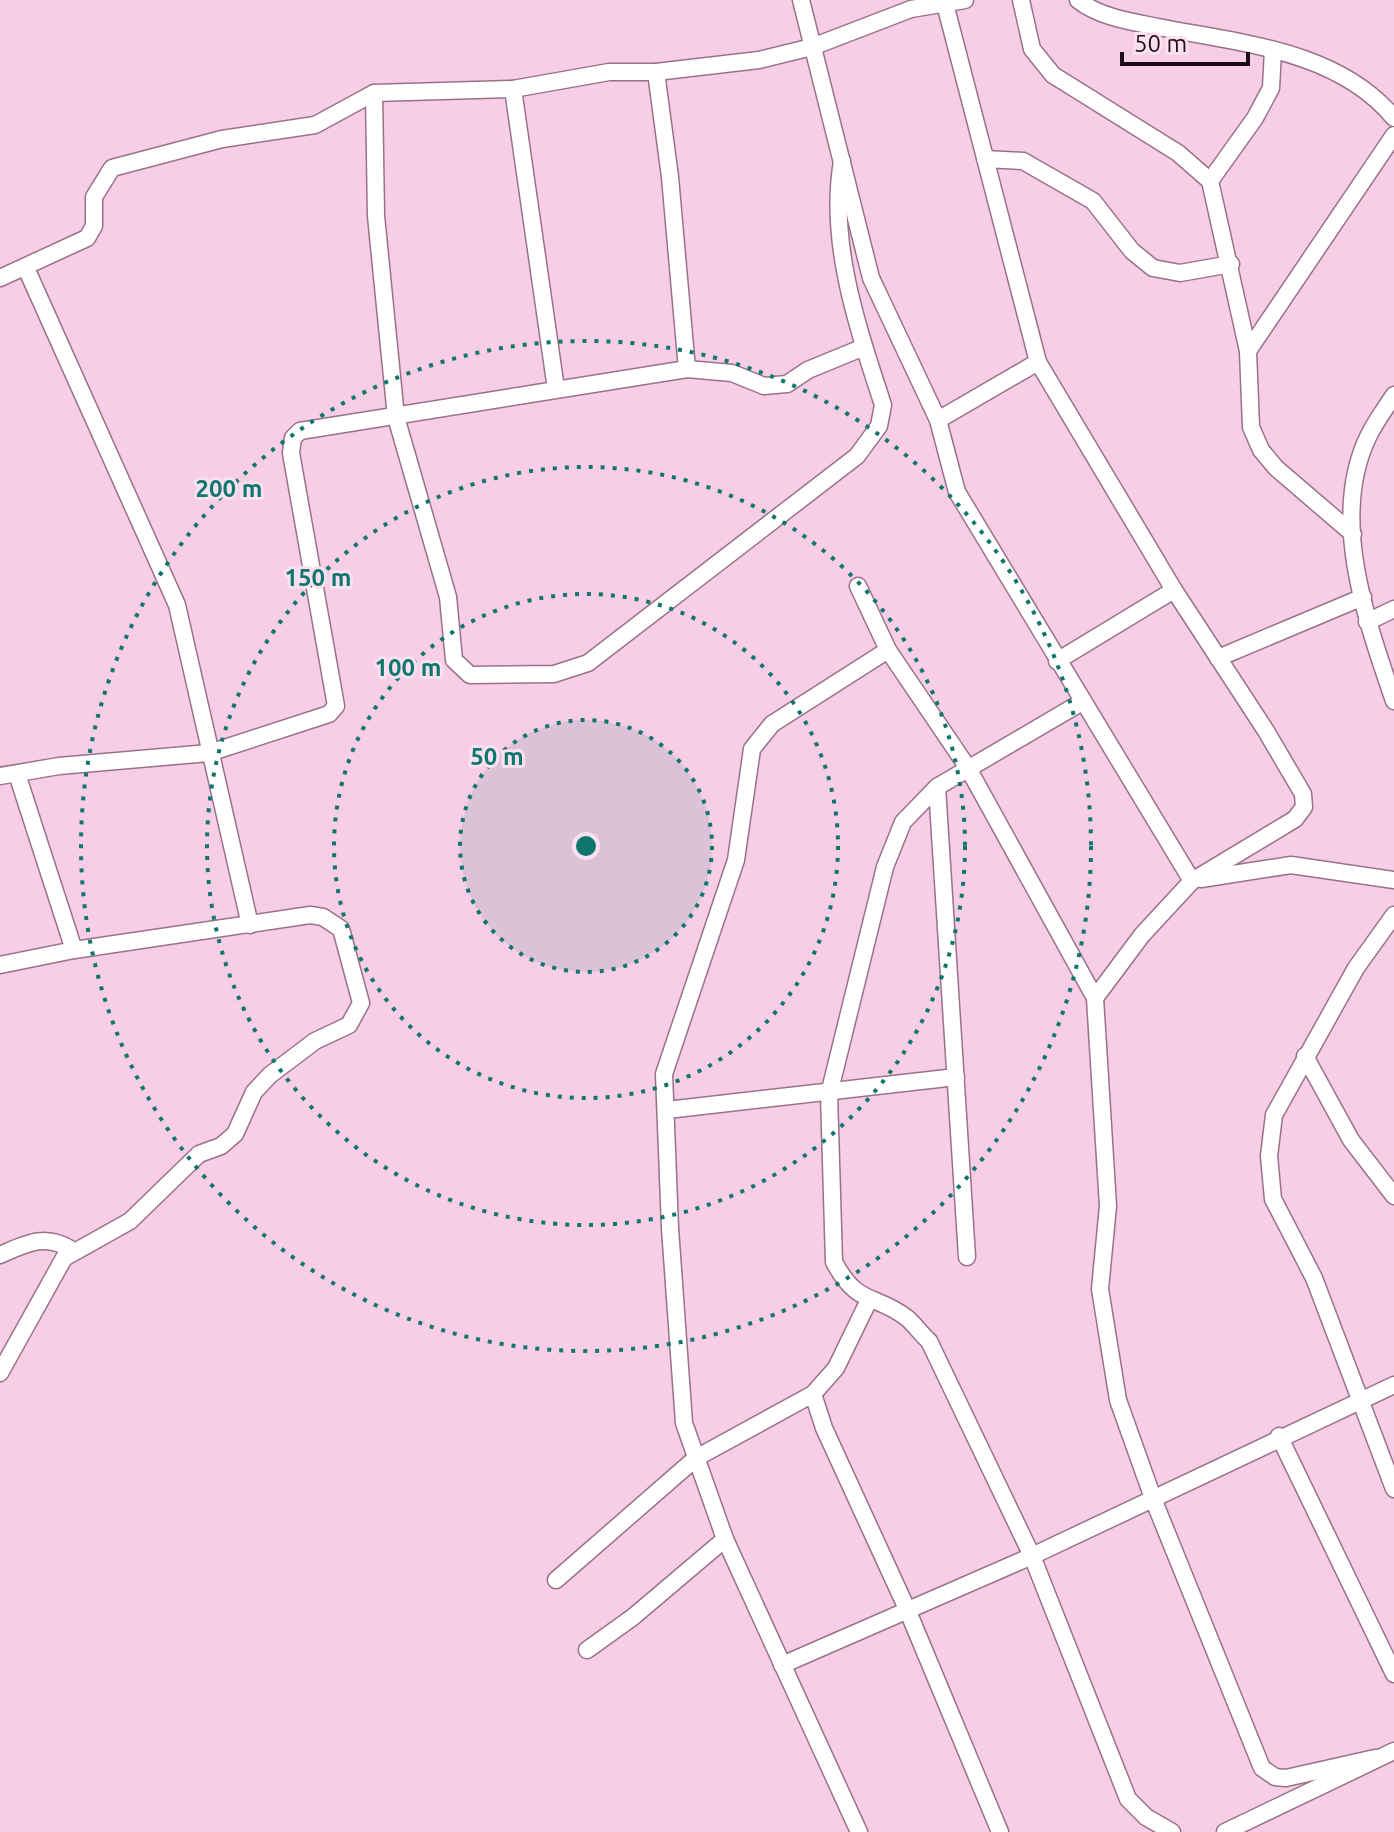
<svg xmlns="http://www.w3.org/2000/svg" width="1394" height="1832" viewBox="0 0 1394 1832" font-family="Ubuntu,sans-serif">
<style>
.lines{fill:none;stroke-linecap:round;stroke-linejoin:round}
.minor-casing{stroke:#997289;stroke-width:19}
.minor{stroke:#fff;stroke-width:16}
.ring{fill:none;stroke:#0f766e;stroke-width:4;stroke-dasharray:4 8}
.centre{fill:#0f766e;stroke:#fbe0ef;stroke-width:4}
.ring-label{font-size:24px;text-anchor:middle;font-weight:bold;fill:#0f766e;stroke:#fbe0ef;stroke-width:6;stroke-linejoin:round;paint-order:stroke}
</style>
<rect width="100%" height="100%" fill="#f8cde6"/>
<g class="lines">
<g class="minor-casing">
<g id="minor">
<path d="M801,0l70,278 67,142 19,72 235,389"/>
<path d="M944,0l94,362 136,228 92,141 37,63 1,13 -9,12 -103,62 -50,54 -47,63 13,208 -8,83 18,111 36,101 108,267 13,9 11,1 89,-20"/>
<path d="M1021,0l11,49 21,26 125,78 32,28 38,170 3,76 10,23 15,18 77,66"/>
<path d="M1078,0c21,17 54,22 80,27 81,16 180,23 236,91"/>
<path d="M656,72l14,105 17,192"/>
<path d="M513,89l43,300"/>
<path d="M374,93l2,123 20,201 52,180 6,63 16,15 84,-1 34,-11 269,-207 22,-30 4,-21c-25,-77 -55,-162 -41,-244"/>
<path d="M985,159l38,2 70,40 39,50 21,17 27,5 51,-9"/>
<path d="M1210,181l45,-63 16,-30 2,-38"/>
<path d="M26,268l151,337 73,320"/>
<path d="M0,278l87,-40 7,-12v-29l18,-29 110,-29 93,-14 59,-32 139,-4 96,-17h47l103,-12 53,-13 99,-38 54,-9"/>
<path d="M1248,351l146,-216"/>
<path d="M1394,395c-9,14 -19,27 -26,42 -39,81 -1,185 26,264"/>
<path d="M938,420l100,-58"/>
<path d="M858,586l30,64 80,118 127,230"/>
<path d="M1367,622l27,-13"/>
<path d="M1218,658l145,-61"/>
<path d="M1057,661l117,-71"/>
<path d="M1082,702l-145,85 -34,35 -18,45 -56,227 5,168c24,45 41,31 73,56 8,7 14,16 22,23l103,215 96,243 18,18 26,15"/>
<path d="M17,774l57,176"/>
<path d="M0,776l59,-10 150,-13 120,-39 7,-8 -45,-253 2,-15 7,-7 387,-62 45,4 32,13 23,-2 21,-14 56,-23"/>
<path d="M937,787l30,470"/>
<path d="M1201,879l90,-14 103,15"/>
<path d="M1394,915l-38,53 -82,147 -5,41 4,43 41,79 80,211"/>
<path d="M0,965l74,-15 236,-35 13,2 18,12 20,74 -12,22 -34,16 -45,34 -16,17 -19,42 -14,12 -22,8 -69,67 -66,37 -64,115"/>
<path d="M1305,1056l46,84 43,56"/>
<path d="M667,1110l289,-33"/>
<path d="M0,1255c27,-12 46,-22 72,-5"/>
<path d="M813,1394l23,-26 33,-68"/>
<path d="M1279,1436l115,238"/>
<path d="M556,1580l140,-122 117,-64 11,34 83,181 93,223"/>
<path d="M587,1650l46,-33 92,-78"/>
<path d="M782,1665l250,-109 362,-171"/>
<path d="M859,1832l-134,-293 -41,-116 -14,-195 -6,-154 72,-214 16,-111 20,-25 116,-74"/>
<path d="M1225,1832l169,-81"/>
</g>
</g>
<use href="#minor" class="minor"/>
</g>
<circle cx="586" cy="846" r="126" fill="#0f766e" fill-opacity=".12"/>
<g class="ring">
<circle cx="586" cy="846" r="126"/>
<circle cx="586" cy="846" r="252"/>
<circle cx="586" cy="846" r="379"/>
<circle cx="586" cy="846" r="505"/>
</g>
<circle cx="586" cy="846" r="12" class="centre"/>
<g class="ring-label">
<text x="229" y="497">200 m</text>
<text x="318" y="586">150 m</text>
<text x="408" y="676">100 m</text>
<text x="497" y="765">50 m</text>
</g>
<path d="M1122 52v12h126v-12" fill="none" stroke="#1c0d16" stroke-width="4"/>
<text x="1134" y="52" font-size="24" fill="#1c0d16" stroke="#fbe0ef" stroke-width="6" paint-order="stroke">50 m</text>
</svg>
